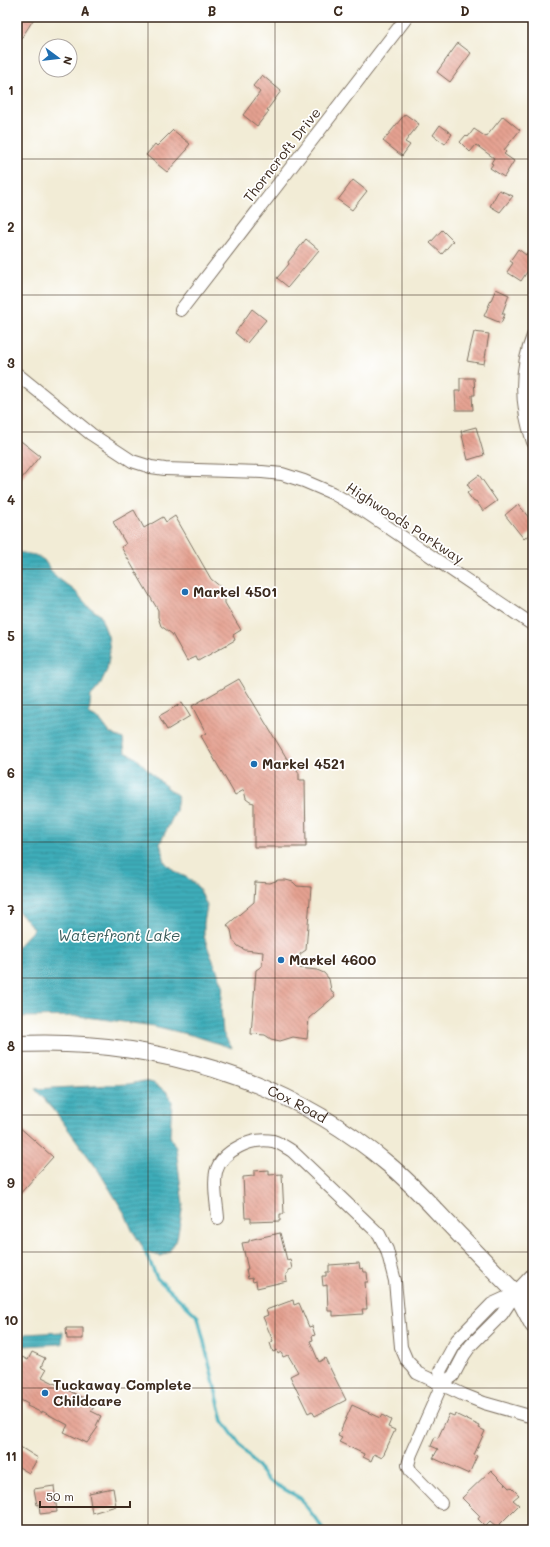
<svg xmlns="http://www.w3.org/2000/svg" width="550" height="1547" viewBox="0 0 550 1547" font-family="Mali,sans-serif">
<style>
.water{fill:url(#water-rules);stroke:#3c6c6c}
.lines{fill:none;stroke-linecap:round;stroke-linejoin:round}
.stream{stroke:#3eadba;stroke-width:3.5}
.building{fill:url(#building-back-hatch)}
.minor-casing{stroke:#7b6e5e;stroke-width:14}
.tertiary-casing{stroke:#7b6e5e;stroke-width:16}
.secondary-casing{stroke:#7b6e5e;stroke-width:18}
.minor{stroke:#fff;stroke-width:12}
.tertiary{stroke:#fff;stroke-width:14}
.secondary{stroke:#fff;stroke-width:16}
.grid{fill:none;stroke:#3b2a1e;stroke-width:1;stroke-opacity:0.55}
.poi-dot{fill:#1f6fb2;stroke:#fff;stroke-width:1.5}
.labels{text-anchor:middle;stroke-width:3.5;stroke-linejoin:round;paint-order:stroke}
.street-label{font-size:14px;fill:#3b2a1e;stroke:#fff}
.poi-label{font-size:14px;font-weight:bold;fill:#3b2a1e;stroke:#fff;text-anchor:start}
.water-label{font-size:15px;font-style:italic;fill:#3c5e5c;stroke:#fff}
.neatline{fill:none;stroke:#3b2a1e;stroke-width:1.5}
.grid-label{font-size:13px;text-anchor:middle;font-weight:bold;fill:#3b2a1e}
</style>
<defs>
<pattern id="water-rules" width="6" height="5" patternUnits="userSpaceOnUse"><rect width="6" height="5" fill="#3eadba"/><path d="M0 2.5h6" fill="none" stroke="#358d97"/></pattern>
<pattern id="building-back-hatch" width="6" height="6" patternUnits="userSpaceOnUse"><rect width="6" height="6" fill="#e5a191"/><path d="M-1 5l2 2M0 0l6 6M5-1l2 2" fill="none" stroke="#bb8376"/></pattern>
</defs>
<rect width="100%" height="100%" fill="#fff"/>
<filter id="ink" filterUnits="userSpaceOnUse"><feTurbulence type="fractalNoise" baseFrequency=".025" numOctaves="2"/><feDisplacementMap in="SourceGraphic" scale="8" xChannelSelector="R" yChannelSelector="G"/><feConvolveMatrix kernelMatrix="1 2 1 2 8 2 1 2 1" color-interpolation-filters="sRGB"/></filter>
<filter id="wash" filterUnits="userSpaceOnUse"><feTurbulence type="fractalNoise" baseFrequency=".012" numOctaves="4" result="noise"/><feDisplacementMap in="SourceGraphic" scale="16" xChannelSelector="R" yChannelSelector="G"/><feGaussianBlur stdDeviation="0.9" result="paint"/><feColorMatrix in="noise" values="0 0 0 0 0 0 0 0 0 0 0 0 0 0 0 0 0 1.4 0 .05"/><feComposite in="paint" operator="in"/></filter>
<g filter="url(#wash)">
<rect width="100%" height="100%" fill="#f2ecd6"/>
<g class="water">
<path d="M17,552l18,3 9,5 10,15 21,16 13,15 12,9 8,21 2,15 -3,19 -8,17 -8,9 -2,18 12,7 9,12 13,6 2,13 10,5 28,27 15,12 -2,15 -16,32 5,19 10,10 13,6 11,10 8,18 -3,17v13l5,15 14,34 -2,23 2,25 9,15 -37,-12 -41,-10 -76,-10 -61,1v-70l17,-18 -17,-19z"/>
<path d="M144,1081l9,2 13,8 6,10 -2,35 6,12 7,57 -6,34 -8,13 -8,4 -10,-2 -7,-5 -12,-19 -7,-16 -27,-44 -44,-60 -19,-21 94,-5z"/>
<path d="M63,1332l-1,12 -38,2 1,-12z"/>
</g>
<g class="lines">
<path class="stream" d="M144,1249l13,29 41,39 25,104 20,28 25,31 32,18 24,32"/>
</g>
<g id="blocks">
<g class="building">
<path d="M17,17h18l-18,28z"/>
<path d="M458,43l13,10 -21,29 -13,-10z"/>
<path d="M262,75l19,16 -14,19 2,1 -12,15 -14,-11 17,-23 -7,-6z"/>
<path d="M405,114l14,10 -14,18 5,3 -8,11 -19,-15z"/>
<path d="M503,116l17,14 -16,20 2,2 -2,2 10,7 -10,16 -14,-9 3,-4 -2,-1 3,-5 -18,-13 -6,7 -10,-10 6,-7 2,2 6,-8 12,8z"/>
<path d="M440,125l12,9 -7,10 -12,-9z"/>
<path d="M173,130l17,14 -4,5 1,1 -20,22 -21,-17 9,-11 2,2z"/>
<path d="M353,180l14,11 -15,19 -14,-10z"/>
<path d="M499,190l14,6 -13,16 -10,-6z"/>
<path d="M442,230l11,11 -11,13 -12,-11z"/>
<path d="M306,239l13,11 -31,37 -11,-9 12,-14 -1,-2z"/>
<path d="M518,249l8,6 1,-2 6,4v11l-4,6 -2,-2 -6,9 -14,-9 6,-9 -3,-2z"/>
<path d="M496,289l13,6 -7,19h3l-4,9 -17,-7z"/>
<path d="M252,309l14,11 -19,23 -12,-10z"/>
<path d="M474,332l15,2 -5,30 -17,-3z"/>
<path d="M460,378h14l1,17h-3l1,15h-17l-1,-19h5z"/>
<path d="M476,427l8,28 -16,5 -7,-29z"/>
<path d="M17,438l23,18 -23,28z"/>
<path d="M479,475l18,26 -14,10 -7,-10 -2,1 -7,-9 4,-3 -4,-6z"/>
<path d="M518,504l15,19v8l-9,8 -19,-24z"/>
<path d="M134,510l10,18 19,-11 3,5 9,-6 36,63 11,9 3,8v7l16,27 -8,5 2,5 -37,21 -2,-4 -9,4 -15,-27 -11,-8 -3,-9v-7l-37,-63 5,-3 -13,-22z"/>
<path d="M239,679l50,83 5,3 5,8v7h6l1,67h-52v-44l-4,-1 -4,-3 -2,-9 -9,5 -34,-59 5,-3 -14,-27z"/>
<path d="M182,703l8,13 -23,14 -8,-14z"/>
<path d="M278,880h8l7,2 4,4 14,1 -5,63 -6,4 -1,14 18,2 7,3 5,6 2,11 4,6 -26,22 -2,21 -14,-2 -13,4 -9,-2 -6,-4 -14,-1 5,-64 6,-4 1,-14 -18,-2 -7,-4 -5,-6 -2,-10 -4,-5 27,-23 1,-20 15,1z"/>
<path d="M17,1125l36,32 -36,40z"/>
<path d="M269,1170v5l13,-1 2,40h-4v7l-29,1v-4h-6l-2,-41 11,-1v-5z"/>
<path d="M280,1233l7,27 3,-1 2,10 -4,1v3l-2,1 1,7 -30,7 -1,-7 -3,1 -1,-4 -4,1 -2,-10h2l-6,-26 7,-1v-2z"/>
<path d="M359,1263l1,6 3,-1 1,4h3l1,10h-3l2,27h-5l1,5 -30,2v-5h-5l-1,-26 -4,1 -1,-10h4v-4h3v-7z"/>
<path d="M293,1300l1,5 5,-2 10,24 3,-1 3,9 -3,1 1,4 -3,1 9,21 6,-4 21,42 -31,16 -3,-5 -4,2 -18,-37 8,-4 -10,-17 -5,2 -2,-5 -3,2 -1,-4 -4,2 -3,-9 3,-2 -10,-24 5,-2 -2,-5z"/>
<path d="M66,1328h17v11h-16z"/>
<path d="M32,1352l13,6 -4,9 5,3 -4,7 49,25 -2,3 5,2 -3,4 10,5 -5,10 2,1 -11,16 -23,-11 4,-7 -26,-14v2l-6,-3 -9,-4 1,-2 -11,-6v-31l5,-10 6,3z"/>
<path d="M352,1405l28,13 2,-3 9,5 -3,7 7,3 -13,28 -8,-4 -3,7 -8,-4 1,-3 -25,-12 3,-4 -4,-2z"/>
<path d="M449,1414l5,2 1,-2 25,12 -1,2 6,3 -11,24 3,1 -8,18 -36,-16 5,-9 -7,-3 4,-9 3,1z"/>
<path d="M17,1445l21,13 -9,15 -12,-7z"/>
<path d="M491,1470l18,18 2,-1 8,8 -6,5 6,5 -22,22 -7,-6 -5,5 -7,-7 2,-3 -18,-18z"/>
<path d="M54,1486l3,26 -17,2 -1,-10 -2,1 -3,-16z"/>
<path d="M113,1488l3,18 -24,7 -3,-20z"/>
</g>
</g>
</g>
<g filter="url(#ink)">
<use href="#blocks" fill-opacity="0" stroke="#7b6e5e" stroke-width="1"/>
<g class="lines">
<g class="minor-casing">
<g id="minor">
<path d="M181,310l226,-293"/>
<path d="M533,336c-14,34 -12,71 0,106"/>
<path d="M17,374l74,60 41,27 19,6 14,2 97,3 20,2 22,7 28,12 35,20 166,112"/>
<path d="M218,1218c-1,-14 -5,-32 -2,-46 6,-22 36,-35 57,-31 7,2 14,7 19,10l87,83 8,16 8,31 6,66 6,14 6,6 4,6 47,22 20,8 49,14"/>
<path d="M442,1384l-2,-13 17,-31 35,-36 24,-11"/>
<path d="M441,1503l-30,-31 -3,-7 3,-11 31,-70 11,-8 11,-21 7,-10 31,-31 14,-21"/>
</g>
</g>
<g class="tertiary-casing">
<path id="tertiary" d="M516,1293l17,-18"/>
</g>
<g class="secondary-casing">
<g id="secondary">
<path id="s1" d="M17,1044c134,-6 268,33 371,120 21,17 39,37 58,57 23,24 46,48 70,72l17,10"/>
<path d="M516,1293l17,32"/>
</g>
</g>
<use href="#minor" class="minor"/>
<use href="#tertiary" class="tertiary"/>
<use href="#secondary" class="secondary"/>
</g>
</g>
<path class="grid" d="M148,17v1513M275,17v1513M402,17v1513M17,159h516M17,295h516M17,432h516M17,569h516M17,705h516M17,842h516M17,978h516M17,1115h516M17,1252h516M17,1388h516"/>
<g class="poi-dot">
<circle cx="185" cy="592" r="4"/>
<circle cx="254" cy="764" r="4"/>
<circle cx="281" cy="960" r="4"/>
<circle cx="45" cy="1393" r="4"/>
</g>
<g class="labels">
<g class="street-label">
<text transform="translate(282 155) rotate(-52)" y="5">Thorncroft Drive</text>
<text transform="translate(405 523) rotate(33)" y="5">Highwoods Parkway</text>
<text dy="5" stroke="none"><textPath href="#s1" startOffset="290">Cox Road</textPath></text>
</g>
<g class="poi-label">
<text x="193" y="597">Markel 4501</text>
<text x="262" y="769">Markel 4521</text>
<text x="289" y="965">Markel 4600</text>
<text x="53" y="1390">Tuckaway Complete<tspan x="53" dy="16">Childcare</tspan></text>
</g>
<g class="water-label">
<text x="119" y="941">Waterfront Lake</text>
</g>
</g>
<rect width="550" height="1547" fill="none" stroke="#fff" stroke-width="44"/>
<g transform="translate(58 58) rotate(105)"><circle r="19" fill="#ffffff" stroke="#b1aaa5"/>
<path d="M0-3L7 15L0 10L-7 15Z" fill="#1f6fb2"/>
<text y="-6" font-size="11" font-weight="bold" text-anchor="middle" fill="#3b2a1e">N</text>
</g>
<path d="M40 1501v6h90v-6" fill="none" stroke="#3b2a1e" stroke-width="2"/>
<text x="46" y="1501" font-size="12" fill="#3b2a1e" stroke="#ffffff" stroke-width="3" paint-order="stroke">50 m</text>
<rect x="22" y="22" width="506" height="1503" class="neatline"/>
<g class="grid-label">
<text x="85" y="16">A</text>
<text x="212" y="16">B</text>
<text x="338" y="16">C</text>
<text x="465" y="16">D</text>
<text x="11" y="95">1</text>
<text x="11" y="232">2</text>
<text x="11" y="368">3</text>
<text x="11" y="505">4</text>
<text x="11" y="641">5</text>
<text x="11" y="778">6</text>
<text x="11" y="915">7</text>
<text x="11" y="1051">8</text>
<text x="11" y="1188">9</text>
<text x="11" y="1325">10</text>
<text x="11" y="1461">11</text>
</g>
</svg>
